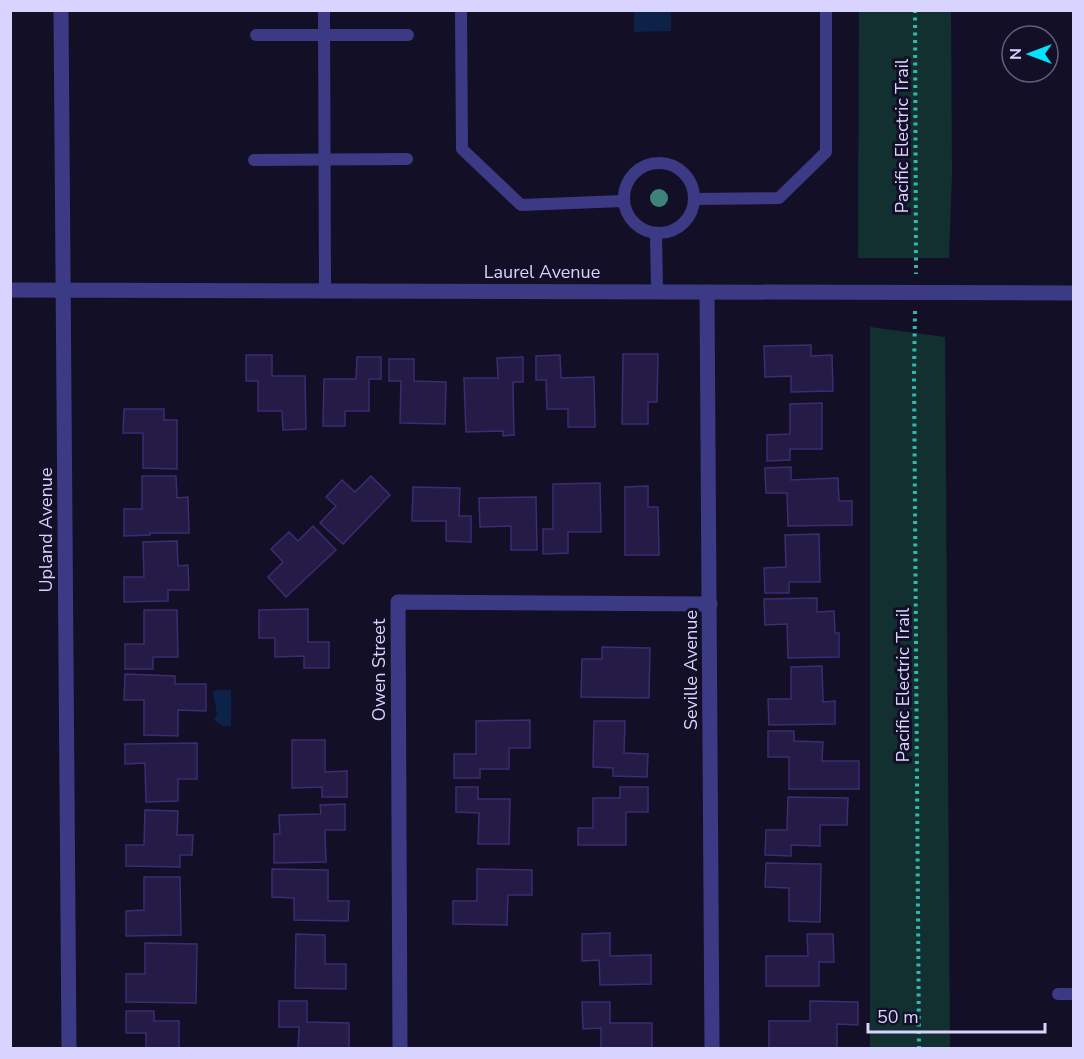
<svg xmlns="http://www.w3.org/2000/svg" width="1084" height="1059" viewBox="0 0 1084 1059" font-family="'Nunito Sans',sans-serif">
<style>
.green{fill:#12302f}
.water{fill:#0c2248}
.building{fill:#241b47;stroke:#3b2d73;stroke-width:1.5}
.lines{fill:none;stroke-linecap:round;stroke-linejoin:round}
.path{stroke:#2fb8b0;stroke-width:4;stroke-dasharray:3 4.5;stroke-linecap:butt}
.lane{stroke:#3d3a85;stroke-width:12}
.street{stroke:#3d3a85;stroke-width:15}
.tree{fill:#3d827b}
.labels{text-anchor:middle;stroke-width:6;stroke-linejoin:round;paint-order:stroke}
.street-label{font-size:18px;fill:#d9d4ff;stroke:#130f26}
</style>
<rect width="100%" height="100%" fill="#130f26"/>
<g class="green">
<path d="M859,11h92l1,165 -3,82h-91z"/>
<path d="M870,327l75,10 5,711h-80z"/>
</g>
<g class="water">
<path d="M634,11h37v20l-37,1z"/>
<path d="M217,690h14v36h-8l-9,-6 3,-6 -4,-22z"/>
</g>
<g class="building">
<path d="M811,345v11l21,-1 1,36 -42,1v-16l-26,1 -1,-31z"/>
<path d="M623,354h35l-1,48h-9v22h-26z"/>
<path d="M246,355h26v21h33l1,53 -23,1 -1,-19h-24v-30h-12z"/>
<path d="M560,355l1,23 33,-1 1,50h-27v-18h-21l-1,-29h-10v-24z"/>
<path d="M357,357h24v22h-12v32h-24v15h-22l1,-47h32z"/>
<path d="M523,357v25h-10l1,53 -11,1v-5l-37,1 -2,-54h34l-1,-20z"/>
<path d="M389,359h25v22l32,1 -1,42 -45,-1 1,-42h-12z"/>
<path d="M822,403v46h-32v11l-23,1v-26l23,-1v-30z"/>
<path d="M124,409h40v11h13v49l-34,-1v-35h-20z"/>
<path d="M791,467v13l47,-2 1,23h13v24l-64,1 -1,-33h-21l-1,-25z"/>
<path d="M142,476h34l1,22 11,-1 1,36h-39v2l-26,1v-27h18z"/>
<path d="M371,476l19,19 -47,49 -23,-21 16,-17 -10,-9 16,-17 13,12z"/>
<path d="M600,483l1,49h-33v21l-25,1v-25h10v-45z"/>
<path d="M648,486v21h10l1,48h-34v-68z"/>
<path d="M413,487l47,1 -1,28h12v26l-25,-1v-20h-34z"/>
<path d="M536,497l1,53h-26v-24l-31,1 -1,-29z"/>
<path d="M313,526l23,24 -50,47 -18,-20 15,-15 -12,-13 18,-17 9,9z"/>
<path d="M819,534l1,48h-31v11h-24l-1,-25 22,-1 -1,-32z"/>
<path d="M177,541l1,25 10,-1 1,25h-21v11l-44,1v-25h20l-1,-35z"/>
<path d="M817,598v14l17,-1 1,22h4v24l-51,1 -1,-34 -22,1 -1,-26z"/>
<path d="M308,609v33h21v26h-25v-12l-29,1v-19h-16v-28z"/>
<path d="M144,610h33l1,47h-25v12h-28v-25h19z"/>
<path d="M602,647l48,1 -1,50 -68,-1 1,-38h20z"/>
<path d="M822,666l1,36 12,-1v23l-66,1 -1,-26h23v-32z"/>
<path d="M125,674l50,2v8h31v27l-28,-1v26l-34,-1v-35h-20z"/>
<path d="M530,720v28h-21v21h-29v9h-26v-24h22v-33z"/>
<path d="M594,721h31l-1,32 24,1 -1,23 -34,-1v-8l-20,-1z"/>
<path d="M768,731h26v10l29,1 -1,19h37v28h-70v-32h-21z"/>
<path d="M292,740h33v32l22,-1v26h-25v-10l-30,1z"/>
<path d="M197,743v36h-19v22l-32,1 -1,-39 -20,1v-20z"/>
<path d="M456,787h22v12h32l-1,45h-31l1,-31 -23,-1z"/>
<path d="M620,787h28v25h-22v33h-48v-17h15v-30h27z"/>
<path d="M788,797l60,1 -1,27h-27v21l-29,-1v11l-26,-1 1,-25h21z"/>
<path d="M345,804v26h-20l1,32 -52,1v-29h6l-1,-19 42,-1 -1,-9z"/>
<path d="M145,810l33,1 -1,24h16l-1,20h-12v12l-54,-1v-21h18z"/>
<path d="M766,863l55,1 -1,58 -31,-1v-33l-24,-1z"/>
<path d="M272,869l56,1v31h21l-1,20 -54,-1v-22l-22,-1z"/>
<path d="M477,869l55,1v25h-24l-1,30 -54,-1v-23h24z"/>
<path d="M144,877h36l1,58 -55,1v-25l18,-1z"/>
<path d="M610,933v23l41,-1v29l-51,1 -1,-25 -17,1v-27z"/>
<path d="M296,934l29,1v29h21v25l-51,-1z"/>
<path d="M807,934h26l1,28h-15v24h-53v-30h42z"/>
<path d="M145,943l52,1 -1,59 -70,-1v-28h19z"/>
<path d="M279,1001h28v21l42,1v25h-51l1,-21h-20z"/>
<path d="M810,1001l48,1v23l-21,-1v24h-68v-27h41z"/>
<path d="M582,1002h28v21h42v25h-51v-20l-18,1z"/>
<path d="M126,1011h28v10h25v27h-33v-15h-20z"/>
</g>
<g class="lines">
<g class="path">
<path d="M915,10l1,264"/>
<path d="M915,311l-1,63 5,674"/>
</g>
<g class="lane">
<path d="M324,10l1,281"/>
<path d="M461,10l1,139 59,56 102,-4"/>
<path d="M256,35h152"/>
<path d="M254,160l153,-1"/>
<circle cx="659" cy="198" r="35"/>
<path d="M694,199l85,-1 47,-46v-142"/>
<path d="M656,233l1,59"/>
<path d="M1058,994h16"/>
</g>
<g class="street">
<path d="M61,10l8,1038"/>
<path d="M10,290l1064,3"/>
<path d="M707,292l5,756"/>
<path d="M400,1048l-2,-446 312,2"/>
</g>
</g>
<circle class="tree" cx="659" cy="198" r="9"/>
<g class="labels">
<g class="street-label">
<text transform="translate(902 136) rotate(-90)" y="6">Pacific Electric Trail</text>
<text x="542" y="278">Laurel Avenue</text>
<text transform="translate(46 530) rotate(-90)" y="6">Upland Avenue</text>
<text transform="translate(379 670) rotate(-90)" y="6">Owen Street</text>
<text transform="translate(691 670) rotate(-90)" y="6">Seville Avenue</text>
<text transform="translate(903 685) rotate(-90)" y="6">Pacific Electric Trail</text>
</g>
</g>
<rect width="1084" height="1059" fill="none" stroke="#d9d4ff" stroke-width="24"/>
<g transform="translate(1030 54) rotate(270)"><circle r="28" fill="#130f26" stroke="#625e7d" stroke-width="1.5"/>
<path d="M0-4.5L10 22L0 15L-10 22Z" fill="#00e5ff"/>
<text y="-9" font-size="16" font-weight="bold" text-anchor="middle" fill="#d9d4ff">N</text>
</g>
<path d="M868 1023v9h177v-9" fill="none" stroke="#d9d4ff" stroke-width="3"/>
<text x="877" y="1023" font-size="18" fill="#d9d4ff" stroke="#130f26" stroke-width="4.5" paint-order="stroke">50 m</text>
</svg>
